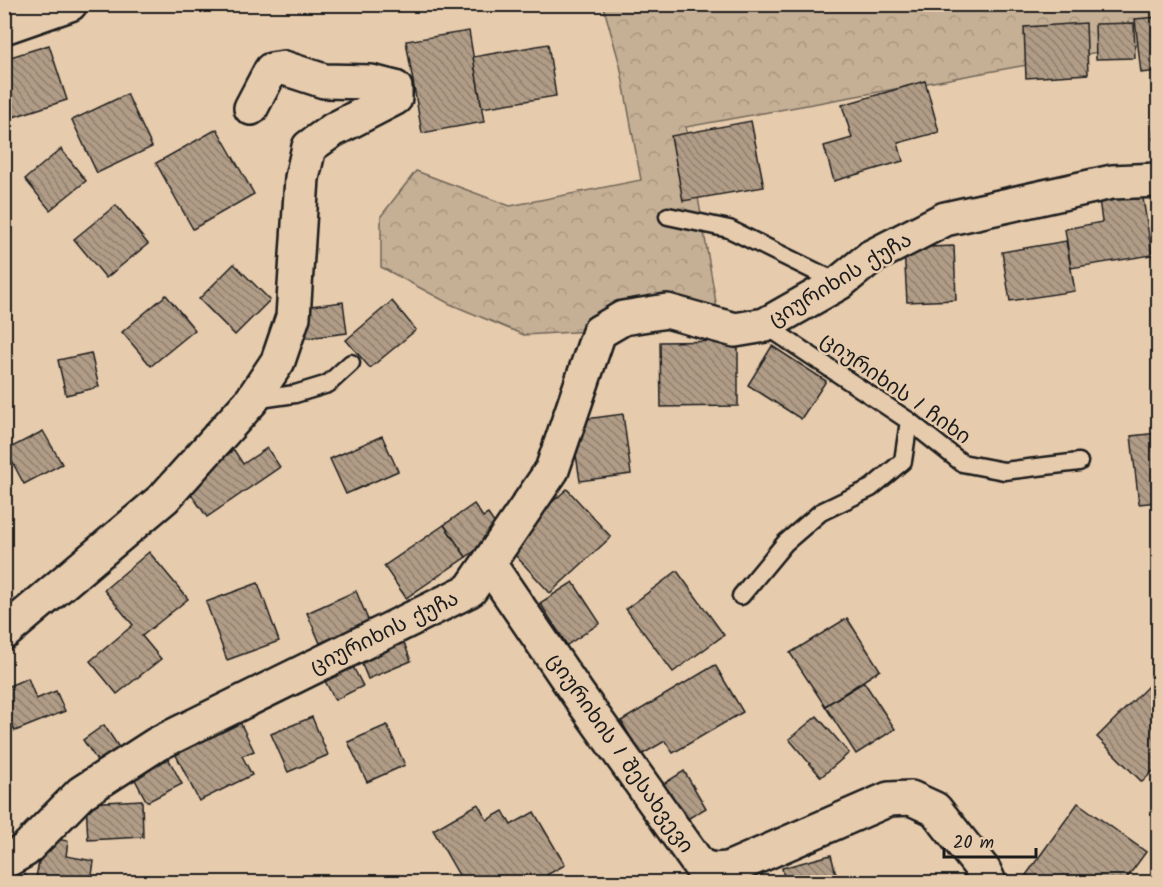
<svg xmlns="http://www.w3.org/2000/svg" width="1163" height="887" viewBox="0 0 1163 887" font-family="Kalam,'Noto Sans Georgian',sans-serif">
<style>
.forest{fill:url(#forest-crowns);stroke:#706658;stroke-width:1.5}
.building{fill:url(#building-back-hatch);stroke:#1c1c1c;stroke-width:1.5}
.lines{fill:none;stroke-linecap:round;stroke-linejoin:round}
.lane-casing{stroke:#1c1c1c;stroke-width:21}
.street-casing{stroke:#1c1c1c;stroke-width:38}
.lane{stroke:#e6cbad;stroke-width:16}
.street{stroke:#e6cbad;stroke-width:33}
.labels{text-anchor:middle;stroke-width:5;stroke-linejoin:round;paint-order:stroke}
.street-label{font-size:21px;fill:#1c1c1c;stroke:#e6cbad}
</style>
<defs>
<pattern id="forest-crowns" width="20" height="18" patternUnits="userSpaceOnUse" patternTransform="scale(1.5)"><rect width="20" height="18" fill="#c5af95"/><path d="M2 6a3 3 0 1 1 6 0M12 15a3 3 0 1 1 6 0" fill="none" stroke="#a99680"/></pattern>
<pattern id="building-back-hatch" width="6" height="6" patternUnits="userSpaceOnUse" patternTransform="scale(1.5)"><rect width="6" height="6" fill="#b19d87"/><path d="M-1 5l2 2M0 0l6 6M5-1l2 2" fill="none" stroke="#8f7f6e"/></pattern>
</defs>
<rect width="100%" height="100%" fill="#e6cbad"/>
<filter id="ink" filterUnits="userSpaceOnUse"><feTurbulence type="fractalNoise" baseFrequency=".0167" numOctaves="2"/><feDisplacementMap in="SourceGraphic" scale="12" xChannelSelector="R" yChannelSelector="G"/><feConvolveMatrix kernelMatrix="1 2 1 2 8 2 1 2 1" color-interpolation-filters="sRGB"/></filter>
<g filter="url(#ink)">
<path class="forest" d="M603,5h555v36l-472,86 34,199 -13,-2 -183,11 -74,-31 -69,-37v-51l35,-45 94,35 131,-26 -21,-115z"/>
<g class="building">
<path d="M1158,17v54l-17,2 -6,-54z"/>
<path d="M1086,23l2,51 -62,4 -2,-51z"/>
<path d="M1134,23l1,35 -39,1 -1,-35z"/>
<path d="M469,31l15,91 -62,11 -16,-92z"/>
<path d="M548,44l8,52 -74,12 -9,-51z"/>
<path d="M49,45l18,55 -57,18 -6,-15v-44z"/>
<path d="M925,81l14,51 -41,11 5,18 -69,20 -10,-35 28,-8 -10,-33z"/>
<path d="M127,94l25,53 -55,26 -25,-53z"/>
<path d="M751,121l13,66 -81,14 -12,-65z"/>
<path d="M217,129l37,65 -61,35 -37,-66z"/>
<rect x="1154" y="131" width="4" height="38"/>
<path d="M61,149l25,32 -36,29 -25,-31z"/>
<path d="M1142,192l10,63 -81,13 -6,-39 37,-7 -3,-23z"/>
<path d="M116,205l32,39 -42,34 -32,-39z"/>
<path d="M1066,241l9,50 -65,10 -8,-49z"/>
<path d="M954,246l2,54 -49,2 -3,-54z"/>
<path d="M234,264l36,36 -35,35 -36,-36z"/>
<path d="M166,295l29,35 -44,36 -29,-34z"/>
<path d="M392,301l24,29 -46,38 -24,-28z"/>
<path d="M343,302l4,31 -40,5 -4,-31z"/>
<path d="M738,341v65l-77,1 -1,-65z"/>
<path d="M772,346l54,35 -25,38 -53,-34z"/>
<path d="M91,353l8,34 -33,8 -8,-35z"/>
<path d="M623,414l8,60 -51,7 -9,-60z"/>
<path d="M43,431l19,33 -38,20 -18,-34z"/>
<path d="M1158,433v69l-19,2 -8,-68z"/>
<path d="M382,436l16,35 -52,23 -16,-35z"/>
<path d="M267,448l13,19 -73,50 -26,-37 30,-14 23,-16 9,14z"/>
<path d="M567,489l44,48 -61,56 -45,-49z"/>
<path d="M474,504l9,13 5,-3 13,19 -35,24 -22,-32z"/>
<path d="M444,525l22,32 -60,41 -22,-32z"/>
<path d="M149,552l39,47 -46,37 19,23 -44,35 -27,-33 43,-36 -29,-35z"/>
<path d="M677,571l47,64 -51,37 -47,-63z"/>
<path d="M573,582l27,41 -33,22 -27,-42z"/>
<path d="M258,583l21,58 -52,19 -21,-58z"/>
<path d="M356,591l13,31 -49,21 -13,-30z"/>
<path d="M847,618l33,52 -55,36 -35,-53z"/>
<path d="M403,640l8,21 -43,18 -9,-22z"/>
<path d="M351,663l12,23 -28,14 -12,-23z"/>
<path d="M715,665l28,47 -70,41 -8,-12 -24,14 -20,-34z"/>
<path d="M28,678l8,21 20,-8 9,20 -50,20 -11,-24v-19z"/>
<path d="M1154,680l4,5v81l-16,16 -45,-45z"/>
<path d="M864,682l31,47 -39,25 -31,-48z"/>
<path d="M817,716l32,37 -28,24 -32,-38z"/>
<path d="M312,717l16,38 -40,17 -17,-38z"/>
<path d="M239,720l15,31 -12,5 10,19 -53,26 -25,-50z"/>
<path d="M104,725l18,27 -21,14 -18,-26z"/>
<path d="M387,725l18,40 -38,17 -19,-40z"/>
<path d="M167,756l15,28 -35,18 -15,-28z"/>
<path d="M684,771l22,37 -27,16 -22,-36z"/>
<path d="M142,800l1,37 -55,3 -2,-37z"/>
<path d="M1078,803l68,49 -22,30h-103z"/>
<path d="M478,804l9,16 16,-9 8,14 23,-13 31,53 -31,17h-71l-30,-52z"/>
<path d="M44,837l24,4 -2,15 28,5 -3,21h-56z"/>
<path d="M831,855l7,27h-53l-3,-14z"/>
<path d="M24,872l4,10h-24v-3z"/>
</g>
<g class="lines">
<g class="lane-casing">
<g id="lane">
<path d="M668,216l61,13 110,54"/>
<path d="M765,325l144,96 53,42 42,8 75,-9"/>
<path d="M253,400l42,-6 33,-10 23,-21"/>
<path d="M741,596l44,-53 36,-31 50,-24 32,-27 6,-40"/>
</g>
</g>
<g class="street-casing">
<g id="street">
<path d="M4,27l66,-23"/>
<path d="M489,564l88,129 123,173 13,4 15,-1 161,-70 22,-1 24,11 49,62 5,11"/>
<path d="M4,633l160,-135 88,-98 26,-39 15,-44 9,-139 7,-31 24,-17 62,-32v-10l-24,-6 -47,-1 -40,-13 -13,2 -20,38"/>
<path d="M4,862l21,-12 56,-57 76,-49 313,-154 82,-120 47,-138 24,-14 44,-7 68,19 30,-5 74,-42 32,-26 74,-38 167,-37 46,-2"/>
</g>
</g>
<use href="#lane" class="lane"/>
<use href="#street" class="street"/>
</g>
</g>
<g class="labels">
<g class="street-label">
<text transform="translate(840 279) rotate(-31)" y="7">ციურიხის ქუჩა</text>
<text transform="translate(896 388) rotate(35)" y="7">ციურიხის I ჩიხი</text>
<text transform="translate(384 632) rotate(-26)" y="7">ციურიხის ქუჩა</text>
<text transform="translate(621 753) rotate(55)" y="7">ციურიხის I შესახვევი</text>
</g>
</g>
<rect width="1163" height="887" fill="none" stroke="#e6cbad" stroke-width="24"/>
<rect x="12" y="12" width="1139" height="863" fill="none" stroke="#1c1c1c" stroke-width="2" filter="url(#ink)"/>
<path d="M944 848v9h92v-9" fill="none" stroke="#1c1c1c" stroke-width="3"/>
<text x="953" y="848" font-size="18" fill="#1c1c1c" stroke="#e6cbad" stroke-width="4.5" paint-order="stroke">20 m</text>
</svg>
